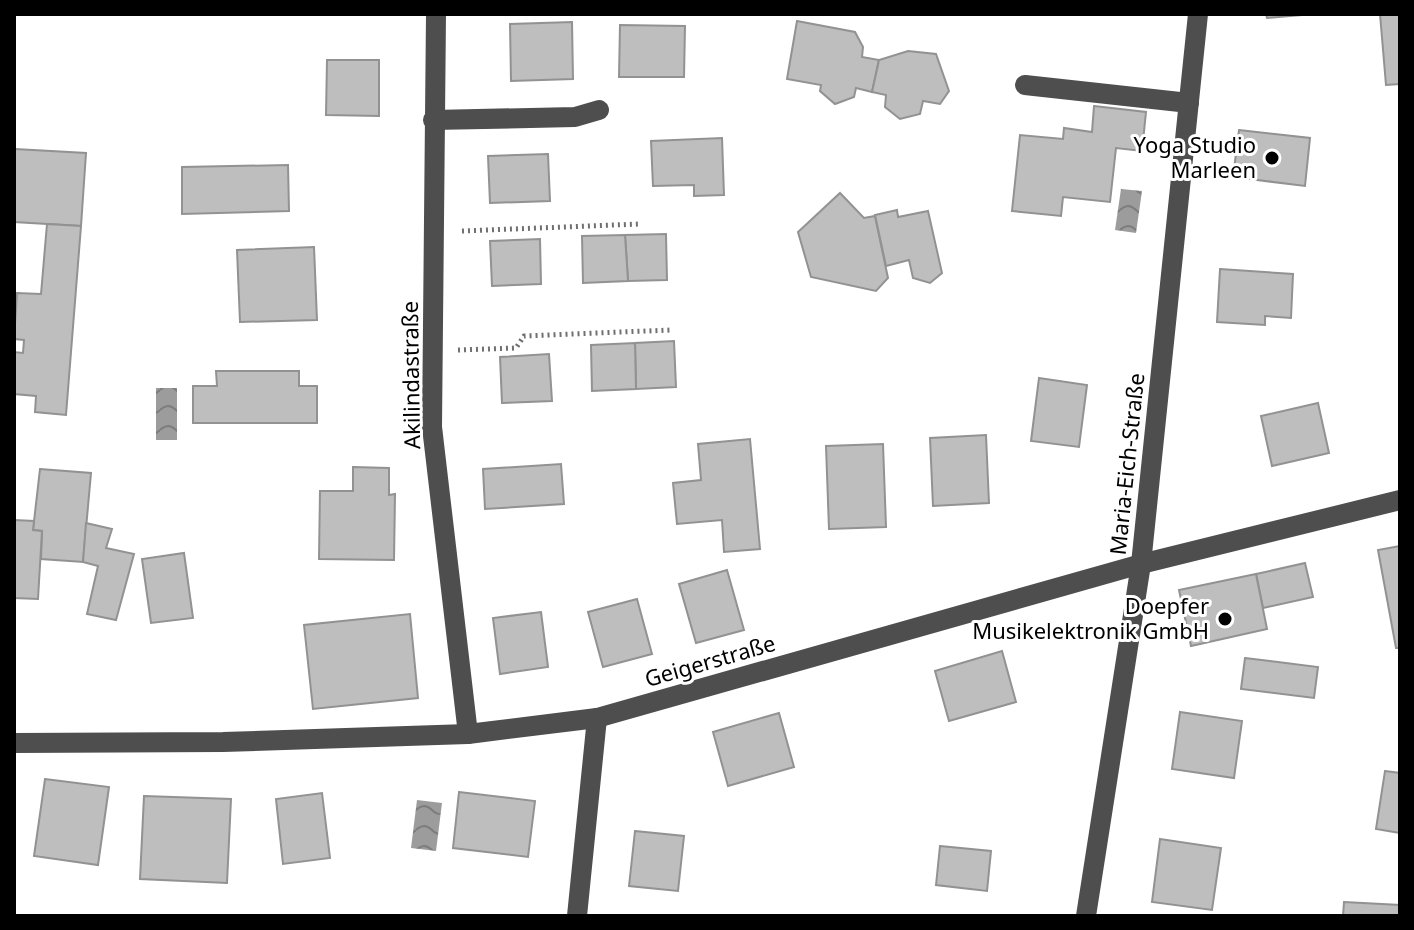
<svg xmlns="http://www.w3.org/2000/svg" width="1414" height="930" viewBox="0 0 1414 930" font-family="'Noto Sans',sans-serif">
<style>
.water{fill:url(#water-waves)}
.building{fill:#bebebe;stroke:#929292;stroke-width:2}
.lines{fill:none;stroke-linecap:round;stroke-linejoin:round}
.path{stroke:#707070;stroke-width:5;stroke-dasharray:2 4;stroke-linecap:butt}
.minor{stroke:#4e4e4e;stroke-width:20}
.poi-dot{fill:#000;stroke:#fff;stroke-width:3}
.labels{text-anchor:middle;stroke-width:6;stroke-linejoin:round;paint-order:stroke}
.poi-label{font-size:22px;fill:#000;stroke:#fff;text-anchor:end}
.street-label{font-size:22px;fill:#000;stroke:#fff}
</style>
<defs>
<pattern id="water-waves" width="16" height="10" patternUnits="userSpaceOnUse" patternTransform="scale(2)"><rect width="16" height="10" fill="#9c9c9c"/><path d="M0 5q4-4 8 0t8 0" fill="none" stroke="#7d7d7d"/></pattern>
</defs>
<rect width="100%" height="100%" fill="#fff"/>
<g class="water">
<path d="M1121,189l21,2 -6,42 -21,-3z"/>
<rect x="156" y="388" width="21" height="52"/>
<path d="M417,800l25,3 -6,48 -25,-3z"/>
</g>
<g class="building">
<path d="M1266,14h48l-47,4z"/>
<path d="M1380,14h20v70l-14,1z"/>
<path d="M797,21l58,11 8,15 -1,10 17,3 -7,32 -16,-4 -2,9 -19,7 -15,-13 1,-6 -34,-6z"/>
<path d="M572,22l1,57 -62,2 -1,-57z"/>
<path d="M620,25l65,1 -1,51h-65z"/>
<path d="M908,51l28,3 13,37 -9,13 -17,-3 -3,13 -20,5 -15,-12 1,-12 -14,-3 7,-32z"/>
<path d="M327,60h52v56l-53,-1z"/>
<path d="M1094,106l52,6 -4,39 -26,-3 -6,54 -47,-5 -2,19 -49,-5 8,-76 43,4 1,-11 28,4z"/>
<path d="M1239,130l71,8 -5,48 -72,-9z"/>
<path d="M722,138l2,57 -30,1v-11l-41,1 -2,-45z"/>
<path d="M15,149l71,4 -5,73 -67,-4z"/>
<path d="M548,154l2,47 -60,2 -2,-47z"/>
<path d="M288,165l1,46 -107,3v-47z"/>
<path d="M840,193l24,25 11,-2 13,62 -12,13 -65,-14 -13,-45z"/>
<path d="M897,210l1,7 30,-6 14,62 -12,10 -17,-5 -4,-18 -23,6 -11,-51z"/>
<path d="M47,224l34,2 -15,189 -31,-3 1,-16 -22,-2v-42l9,1 1,-13 -10,-1 3,-46 24,1z"/>
<path d="M666,234l1,46 -39,1 -3,-46z"/>
<path d="M625,235l3,46 -45,2 -1,-47z"/>
<path d="M540,239l1,45 -49,2 -2,-45z"/>
<path d="M314,247l3,73 -77,2 -3,-72z"/>
<path d="M1220,269l73,5 -2,44 -26,-2v9l-48,-3z"/>
<path d="M674,341l2,46 -40,2 -1,-46z"/>
<path d="M635,343l1,46 -44,2 -1,-46z"/>
<path d="M549,354l3,47 -50,2 -2,-46z"/>
<path d="M216,371h83v15h18v37h-124v-37h24z"/>
<path d="M1039,378l48,7 -8,62 -48,-6z"/>
<path d="M1318,403l11,50 -57,13 -11,-50z"/>
<path d="M986,435l3,68 -56,3 -3,-68z"/>
<path d="M750,439l10,110 -36,3 -2,-32 -45,4 -4,-41 28,-3 -3,-36z"/>
<path d="M883,444l3,83 -57,2 -3,-83z"/>
<path d="M561,464l3,40 -79,5 -2,-40z"/>
<path d="M353,467l36,1v27l6,-1 -1,66 -75,-1 1,-68h33z"/>
<path d="M40,469l51,4 -8,89 -42,-3 1,-28 -9,-1z"/>
<path d="M14,520l20,1 -1,9 9,1 -4,68 -24,-1z"/>
<path d="M86,523l26,6 -6,19 28,6 -18,66 -29,-6 11,-48 -15,-4z"/>
<path d="M1400,546v102h-4l-18,-98z"/>
<path d="M184,553l9,65 -42,5 -9,-64z"/>
<path d="M1305,563l8,34 -50,11 -7,-34z"/>
<path d="M727,570l17,60 -48,13 -17,-59z"/>
<path d="M1256,574l11,55 -76,17 -12,-56z"/>
<path d="M637,599l15,55 -49,13 -15,-55z"/>
<path d="M541,612l7,55 -48,7 -7,-56z"/>
<path d="M410,614l8,84 -105,11 -9,-84z"/>
<path d="M1002,651l14,51 -67,19 -14,-50z"/>
<path d="M1245,658l73,9 -4,31 -73,-9z"/>
<path d="M1180,712l62,9 -8,57 -62,-9z"/>
<path d="M779,713l15,54 -66,19 -15,-54z"/>
<path d="M1385,771l15,2v60l-24,-4z"/>
<path d="M45,779l64,8 -11,78 -64,-9z"/>
<path d="M459,792l76,9 -7,56 -75,-9z"/>
<path d="M322,793l8,65 -47,6 -7,-65z"/>
<path d="M144,796l87,3 -4,84 -87,-4z"/>
<path d="M635,831l49,5 -6,55 -49,-5z"/>
<path d="M1160,839l61,9 -9,62 -60,-8z"/>
<path d="M940,846l51,5 -4,40 -51,-6z"/>
<path d="M1344,902l56,3v11h-57z"/>
</g>
<g class="lines">
<g class="path">
<path d="M462,231l178,-7"/>
<path d="M458,350l58,-2 8,-12 147,-6"/>
</g>
<g class="minor">
<path d="M436,14l-4,413 36,307"/>
<path d="M1025,85l164,18"/>
<path d="M433,120l142,-3 24,-7"/>
<path d="M14,743l209,-1 245,-8 129,-16 544,-154 259,-64"/>
<path d="M577,916l20,-198"/>
<path d="M1086,916l55,-352 57,-550"/>
</g>
</g>
<g class="poi-dot">
<circle cx="1272" cy="158" r="8"/>
<circle cx="1225" cy="619" r="8"/>
</g>
<g class="labels">
<g class="poi-label">
<text x="1256" y="153">Yoga Studio<tspan x="1256" dy="25">Marleen</tspan></text>
<text x="1209" y="614">Doepfer<tspan x="1209" dy="25">Musikelektronik GmbH</tspan></text>
</g>
<g class="street-label">
<text transform="translate(411 375) rotate(-91)" y="8">Akilindastraße</text>
<text transform="translate(1127 464) rotate(-84)" y="8">Maria-Eich-Straße</text>
<text transform="translate(710 661) rotate(-16)" y="8">Geigerstraße</text>
</g>
</g>
<rect width="1414" height="930" fill="none" stroke="#000000" stroke-width="32"/>
</svg>
